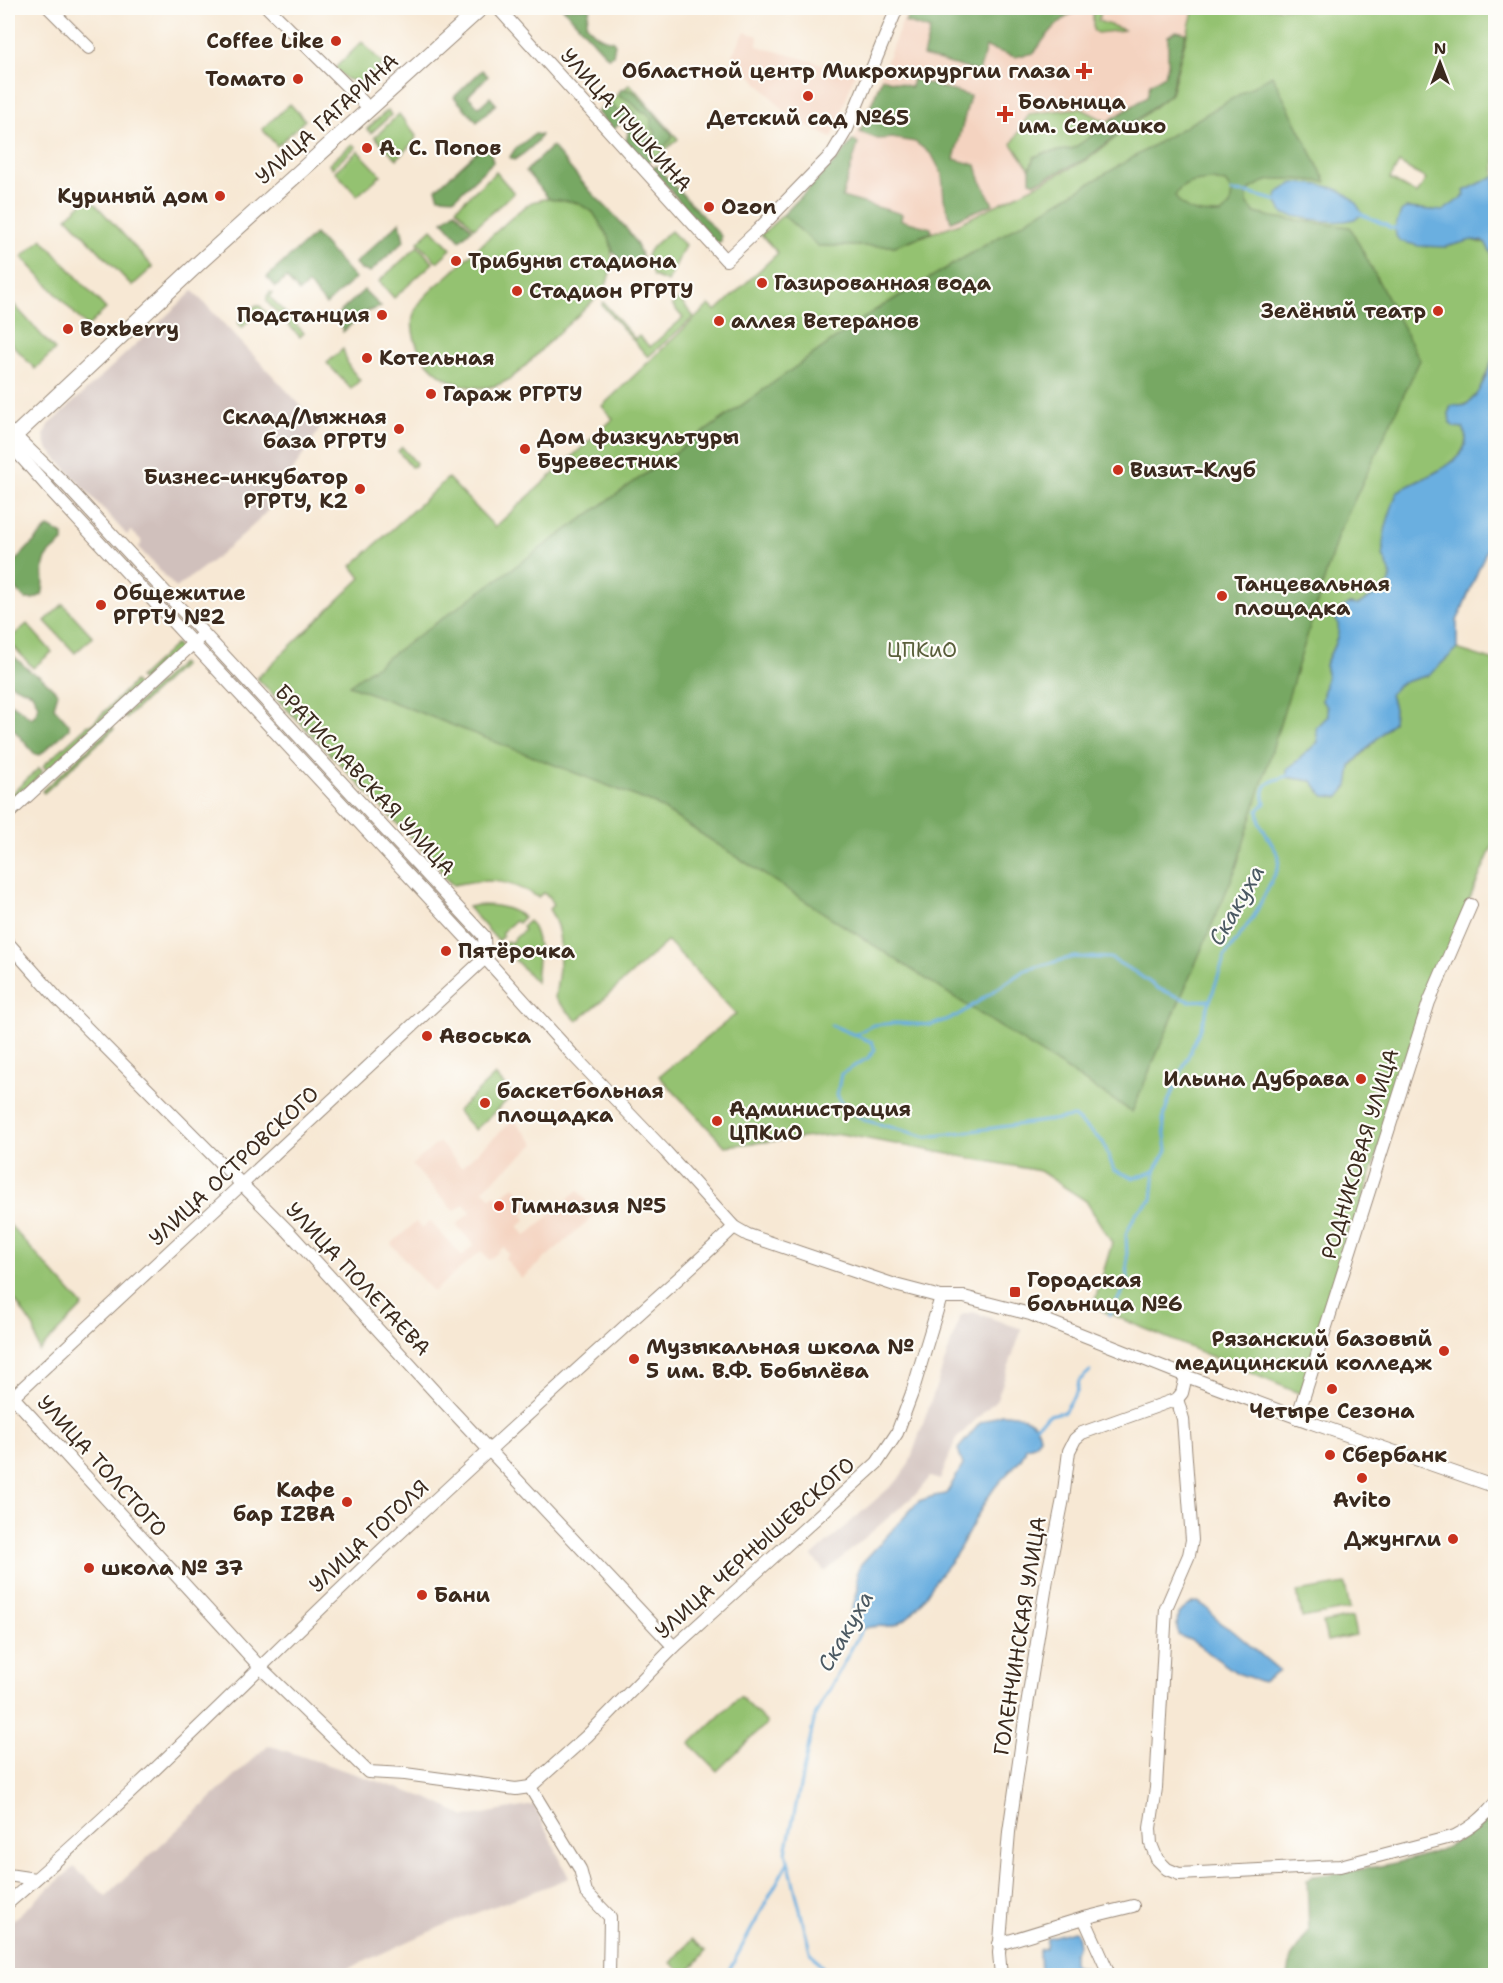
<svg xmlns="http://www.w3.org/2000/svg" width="1503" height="1983" viewBox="0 0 1503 1983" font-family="'Shantell Sans',sans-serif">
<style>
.built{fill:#f4d3c0}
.industrial{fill:#d0c0bc}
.green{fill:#94c271;stroke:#687648;stroke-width:1.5;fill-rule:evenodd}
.forest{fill:#77a863;stroke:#596940;stroke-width:1.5;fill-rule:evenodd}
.water{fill:#6aafe0;stroke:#526c7f;stroke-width:1.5}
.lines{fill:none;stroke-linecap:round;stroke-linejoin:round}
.stream{stroke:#6aafe0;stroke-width:3}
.minor-casing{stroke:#998979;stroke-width:14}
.major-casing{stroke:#998979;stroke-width:17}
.minor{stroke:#fff;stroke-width:12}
.major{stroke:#fff;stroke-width:15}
.poi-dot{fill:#c8321e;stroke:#fdfcf7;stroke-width:2}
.labels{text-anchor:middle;stroke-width:4.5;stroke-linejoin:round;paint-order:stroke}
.poi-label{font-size:21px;font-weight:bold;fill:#3b2a1e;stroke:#fdfcf7;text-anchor:start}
.street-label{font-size:21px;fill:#3b2a1e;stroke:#fdfcf7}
.park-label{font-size:21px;fill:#5a5f3b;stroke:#fdfcf7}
.water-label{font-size:22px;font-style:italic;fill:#4b5962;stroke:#fdfcf7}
</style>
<rect width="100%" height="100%" fill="#fdfcf7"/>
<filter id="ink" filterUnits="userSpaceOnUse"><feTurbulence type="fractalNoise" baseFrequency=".0167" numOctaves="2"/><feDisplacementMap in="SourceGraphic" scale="12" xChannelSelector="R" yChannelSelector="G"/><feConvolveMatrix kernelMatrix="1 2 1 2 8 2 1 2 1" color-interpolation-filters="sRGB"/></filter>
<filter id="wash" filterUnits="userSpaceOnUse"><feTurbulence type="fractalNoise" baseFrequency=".008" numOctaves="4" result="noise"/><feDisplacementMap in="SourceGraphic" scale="24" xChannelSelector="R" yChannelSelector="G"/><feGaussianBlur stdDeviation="1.35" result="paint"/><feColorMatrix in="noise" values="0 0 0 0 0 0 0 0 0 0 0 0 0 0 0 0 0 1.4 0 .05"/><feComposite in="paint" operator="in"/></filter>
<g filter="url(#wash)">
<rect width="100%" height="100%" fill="#f7e8d4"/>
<g class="built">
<path d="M908,8h286l-23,86 -84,66 -127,63 -65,23 -112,-31 55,-56 19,-25z"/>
<path d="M745,32l13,4 -1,10 98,27 -23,65 -40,-19 -60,-64z"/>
<path d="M514,1120l21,24 -52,45 8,9 4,-3 4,4 15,-13 18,20 -10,8 4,5 -8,8 8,9 52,-46 18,24 -75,65 -16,-21 4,-4 -5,-7 -15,13 -8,-9 -48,41 -42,-48 25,-22 6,6 8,-7 32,35 12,-11 -18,-20 15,-13 -7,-8 -10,7 -42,-46 27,-23 22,25z"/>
</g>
<g class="industrial">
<path d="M193,291l128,136 -54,84 -10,11 -37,33 -44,33 -38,-41 3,-2v-5l-10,-9 -4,4 -80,-87 -3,-12 5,-11z"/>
<path d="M973,1312l49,17 -25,70 -41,40 -16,41 -10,-3 -13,16 -92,79 -13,-16 85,-75 12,-17 52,-149z"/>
<path d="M268,1745l162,54 36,18 68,-12 35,73 -122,46 -113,51h-326v-51l66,-57 32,29z"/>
</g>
<g class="green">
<path d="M1093,8h9l-4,13 27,9 -28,3 -4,-3z"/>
<path d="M1194,8h301v168l-31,15 2,4 -23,16 -36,-3 38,39 27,-7 14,4 6,10 3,27v72l-17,40 -10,10 -7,3h-10l-2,5 1,12 13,5c17,33 -45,50 -66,64l-14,64 8,15 1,9 -5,8 -29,17 -9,-1 -9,20v8l-15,33 2,8 -5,28 5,6 1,9 -11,12 1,14 -31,28 1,7 24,4 12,15 24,-10 3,-20 42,-44 1,-13 -4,-15 11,-11 28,-8 28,-26 38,12v179l-69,160 -125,394 -208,-87 19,-64 -26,-42 -46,-30 -199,-37 -116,12 -66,-70 77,-62 -68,-73 -70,63 -21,17 -22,-23c4,-30 12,-63 -6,-89l4,-4 -3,-8 -7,-4 -5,4c-31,-18 -50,-19 -85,-12l-12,-11 -1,-6 -183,-190 104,-100 -9,-12 96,-88 47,49 118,-108 -11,-13 107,-101 7,6 62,-58 -17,-18 22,-20 36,31h76l65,-23 127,-63 84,-66zM1399,163l27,16 -9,15 -27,-15z"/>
<path d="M362,42l21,22 -20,19 -17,-4 -11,-11z"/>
<path d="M630,84l48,55 -25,21 -48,-55z"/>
<path d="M290,104l15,16 -28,26 -15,-17z"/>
<path d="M1080,108l27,14c-10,9 -22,22 -35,27 -12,5 -26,3 -38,8l-4,12 -18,-25 17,-30z"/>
<path d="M388,110l3,5 -20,18 -4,-4z"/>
<path d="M399,114l17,22 -1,4 -18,19 -22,-22z"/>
<path d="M352,144l4,3 -24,21 -3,-4z"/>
<path d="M358,151l23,24 -24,21 -22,-25z"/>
<path d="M496,172l18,21 -40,35 -18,-20z"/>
<path d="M89,197l64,70 -21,19 -65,-69z"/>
<path d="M545,199c55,-4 80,41 60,89 -16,19 -35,34 -53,51 -12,11 -30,33 -44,41 -29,17 -66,4 -85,-23 -8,-12 -15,-34 -7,-48 7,-14 23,-25 35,-36 22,-21 45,-41 68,-62l13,-9z"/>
<path d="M432,229l19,20 -14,13 -19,-20z"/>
<path d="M671,231l14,14 -17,37 -15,-6c-1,-5 -4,-10 -6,-14 -3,-13 16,-24 24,-31z"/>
<path d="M42,239l64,70 -19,18 -65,-70z"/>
<path d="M418,246l15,17 -39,35 -15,-17z"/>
<path d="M270,292l3,1 -3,4 34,36 -4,4 -33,-35v-6z"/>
<path d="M8,298l47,52 -20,19 -27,-29z"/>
<path d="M679,299l15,18 -46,40 -46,-52 1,-3 32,37 4,-3 11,11 33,-29 -11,-13z"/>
<path d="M256,305l4,1 12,13 -4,4 -11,-10 -15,15 -4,-5z"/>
<path d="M343,349l6,18 11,13 -9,9 -24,-26z"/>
<path d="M402,447l14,16 -1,3 -4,1 -13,-16z"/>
<path d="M63,604l30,33 -18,16 -30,-32z"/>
<path d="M27,624l25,28 -19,16 -25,-28z"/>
<path d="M176,644l4,5 -37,33 -4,-4z"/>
<path d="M181,663l2,2 -57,53 -2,-3z"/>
<path d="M134,682l4,4 -91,84 -4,-4 45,-41 2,1z"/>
<path d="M112,727l2,2 -70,64 -2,-2z"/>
<path d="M39,768l4,4 -35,32v-7z"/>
<path d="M478,905c19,0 30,2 46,12l-6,6 -3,-2 -14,12 2,3 -5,5 -30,-34z"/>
<path d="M529,921c13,18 9,39 7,61l-34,-36 5,-5 3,2 14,-13 -2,-3z"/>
<path d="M495,1075l18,20 -38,35 -18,-19z"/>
<path d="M8,1223l75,83 -44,45 -5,-23 -26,-38z"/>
<path d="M1345,1584l5,25 -48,9 -5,-26z"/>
<path d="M1352,1617l4,18 -29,6 -4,-18z"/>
<path d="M740,1696l27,27 -50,48 -27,-27z"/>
<path d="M692,1939l14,12 -20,24 -15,-12z"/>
</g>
<g class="forest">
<path d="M563,8h27l-4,15c6,9 14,17 26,17l3,4 -2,11 -5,2z"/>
<path d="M911,8h171c-20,8 -36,27 -48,45l-19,4 -29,-10 -7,25 -56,-16 7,-26 -25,-8z"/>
<path d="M1176,31l10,2 -16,61 -84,65 -51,24 -5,-2v-12l4,-12 10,-4 28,-4 21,-14 14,-13 40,-25 3,-13 15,-9 3,-12v-27z"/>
<path d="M482,70l6,6 -20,20 11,11 11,-10 6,7 -19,18 -23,-25z"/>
<path d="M1272,75l54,107c-25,-2 -61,-10 -79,11v10l8,10 17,4 78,10 70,133 -82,175 -103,336 -103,241 -477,-308 -306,-119 525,-374zM1213,180l13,3 6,9 -2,14 -9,8c-18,0 -36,0 -46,-18 7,-15 24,-15 38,-16z"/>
<path d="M882,78l29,9 2,-8 57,17 -16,63 22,6 4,14 13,25 -42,17 -7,-22 -2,-25 -10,-19 -17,-13 -23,-4 -14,1 -18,-7z"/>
<path d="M622,89l11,2 39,43v5l-10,9 -4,-1 -5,-8 3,-8 -5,-3v-10l-5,-6h-5l-11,-11 -10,-4 -1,-5z"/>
<path d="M607,103l5,1 7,9 6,1 1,-6 3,-1 5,6 4,17 15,14v13l-5,5 -5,1 -17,-21 2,-9 -2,-12 -5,1 -8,8 -16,-18z"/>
<path d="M535,134l6,1c-5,10 -17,19 -27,25l-4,-3 5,-8z"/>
<path d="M853,140l5,4 -16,53 60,17 -1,6 30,8 1,4 -37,14h-77l-35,-31 55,-56z"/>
<path d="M483,146l8,8 2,8 -38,36 -16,-1 -3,-8z"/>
<path d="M552,146c13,16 26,32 40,47 20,21 44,39 51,68l-11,8 -19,-17 -3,-12 -17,-28 -17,-10 -27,-3 -23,-28z"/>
<path d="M656,166l65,70v5l-4,3 -65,-75z"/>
<path d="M455,211l17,18 -12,11 -17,-19z"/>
<path d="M400,222l4,19 -34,31 -9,-2 -6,-7z"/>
<path d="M315,234l40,44 -29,27 -18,-21 -9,8 -13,-14 -10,9 -9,-10z"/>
<path d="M364,290l17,17 -18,6 -20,19 -6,-17z"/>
<path d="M48,527l15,8v7c-7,6 -18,13 -19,23 -2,10 2,18 -2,30l-9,4h-8l-16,-17 -1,-13z"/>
<path d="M8,651l23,21 10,5 17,16 -4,14 15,17v5l-29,26 -5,-1 -27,-31v-21l9,5 14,11 5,-4 2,-9 -6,-12 -24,-10z"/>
<path d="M1495,1812v163l-207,1 3,-19 18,-26 -2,-50 6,-5c55,-7 147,-17 182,-64z"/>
</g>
<g class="water">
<path d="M1495,176v105l-3,-27 -6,-10 -5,-3 -9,-1 -27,7 -26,-1 -19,-5 -4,-5 -1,-8 6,-16 6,-4 36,3 22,-16 -1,-4z"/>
<path d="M1294,183c26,1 56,2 68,31 -13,15 -61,3 -79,0l-7,-14 1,-7z"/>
<path d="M1495,353v177l-38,91v28l-28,26 -28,8 -11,11 4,15 -1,13 -42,43 -3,21 -9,11 -15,-1 -12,-15 -25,-4v-7l31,-28 -2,-14 12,-12 -1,-9 -5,-6 5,-28 -2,-8c6,-15 20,-33 10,-47l2,-7 12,-7 9,1 29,-17c10,-16 -3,-21 -4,-36 -1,-20 8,-41 14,-60 20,-13 84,-31 66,-64l-9,-1 -4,-4 -1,-11 2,-6c5,-1 9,1 14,-1 14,-6 25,-38 30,-52z"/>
<path d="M1001,1414c16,0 38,4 39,24l-6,7 -8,2c-3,16 -24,29 -33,43 -14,20 -24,43 -37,64 -7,10 -16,19 -23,30 -9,14 -17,29 -32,38 -13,9 -25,0 -40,8l-11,-15 8,-26 -1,-16 4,-9 58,-63 15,-5 12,-2 17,-29 -5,-16 22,-26z"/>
<path d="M1198,1602l8,5 14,16 13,8 47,40 -17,11 -26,-9 -45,-32 -14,-6 -1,-10 1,-11 14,-11z"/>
<path d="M1073,1931l3,1c3,9 4,14 -3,21v10l5,4h6l4,8h-48l-1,-25 7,-2 1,-10z"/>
</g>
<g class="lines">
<g class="stream">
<path d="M1232,192l15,1 31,8"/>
<path d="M1358,213l28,12 4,3 9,1"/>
<path d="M831,1025l41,17 3,8 -7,8 -27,16 -4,21 7,11 20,14 63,17 147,-20 29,25 11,28 20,8 21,-7"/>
<path d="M856,1034l17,-9 23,-2 35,2 26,-9 68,-46 48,-13 37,1 25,14 24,17 30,12 21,-1"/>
<path d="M1109,1315l19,-33 -2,-48 10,-21 16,-13 3,-29 12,-21 -4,-30 5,-18 33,-75 24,-71 29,-40 24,-48 1,-12 -19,-32 -2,-14 7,-7c-6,-23 10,-22 25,-28"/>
<path d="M1035,1426l14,-11 15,-3 13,-21 2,-10 11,-10"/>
<path d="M726,1976l62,-114"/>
<path d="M829,1976l-19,-25 -24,-99 29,-136 48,-89"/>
</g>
</g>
</g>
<g filter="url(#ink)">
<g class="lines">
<g class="minor-casing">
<g id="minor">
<path d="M49,8l40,40"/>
<path d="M268,8l95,94"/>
<path d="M498,8l228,252 32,-30 74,-76 15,-25 50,-121"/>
<path d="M8,430v12l47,53 430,463 87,96 94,98 68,75 14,8 147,50 46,12h23l66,17 156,62 126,47 184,64"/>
<path d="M10,431l55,53 419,452 1,22"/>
<path d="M8,814l191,-176"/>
<path d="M8,943l49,55 231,233 157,172 229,244"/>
<path d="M8,1397h5l472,-439"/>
<path d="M13,1397l247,270 108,105 37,2 111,15 14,-2"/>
<path d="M1177,1399l6,20 9,121 -3,15 -23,53 -10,180 -6,40 1,16 6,15 10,10 12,5 161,-8 115,-30c17,-9 29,-18 41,-34"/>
<path d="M1297,1418l132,-416 42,-97"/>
<path d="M530,1787l57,-51 87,-89 203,-184 20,-30 15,-40 29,-96"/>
<path d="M530,1787l50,82 6,23 24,25 -1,59"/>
<path d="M8,1875l27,4"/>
<path d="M8,1903c132,-113 254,-240 380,-359 77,-72 154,-143 232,-213 38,-35 77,-68 114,-104"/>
<path d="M1084,1918l26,58"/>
<path d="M999,1944l85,-26 49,-12"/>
<path d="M1001,1976l-2,-23 10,-121 17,-120 21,-133 16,-80 6,-48 6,-12 7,-6 95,-34 5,-6 4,-17"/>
</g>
</g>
<g class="major-casing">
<path id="major" d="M8,442l193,-181 280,-253"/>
</g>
<use href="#minor" class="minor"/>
<use href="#major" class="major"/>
</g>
</g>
<g class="poi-dot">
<circle cx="336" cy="41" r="6"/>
<path d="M1081 62h6v6h6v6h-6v6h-6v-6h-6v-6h6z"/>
<circle cx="298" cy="79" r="6"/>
<circle cx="808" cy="96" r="6"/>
<path d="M1002 105h6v6h6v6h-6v6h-6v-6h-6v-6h6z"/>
<circle cx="367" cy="148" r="6"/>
<circle cx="220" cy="196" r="6"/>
<circle cx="709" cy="207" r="6"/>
<circle cx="456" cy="261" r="6"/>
<circle cx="762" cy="283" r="6"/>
<circle cx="517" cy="291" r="6"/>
<circle cx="1438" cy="311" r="6"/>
<circle cx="382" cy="315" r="6"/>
<circle cx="719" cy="321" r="6"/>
<circle cx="68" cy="329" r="6"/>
<circle cx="367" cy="358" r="6"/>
<circle cx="431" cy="394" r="6"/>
<circle cx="399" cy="429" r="6"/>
<circle cx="525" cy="449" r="6"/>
<circle cx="1118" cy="470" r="6"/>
<circle cx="360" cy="489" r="6"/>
<circle cx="1222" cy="596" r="6"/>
<circle cx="101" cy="605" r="6"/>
<circle cx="446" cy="951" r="6"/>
<circle cx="427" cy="1036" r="6"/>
<circle cx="1361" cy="1079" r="6"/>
<circle cx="485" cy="1103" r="6"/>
<circle cx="717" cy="1121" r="6"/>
<circle cx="499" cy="1206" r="6"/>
<rect x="1009" y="1286" width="12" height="12" rx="3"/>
<circle cx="1444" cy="1351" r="6"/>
<circle cx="634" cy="1359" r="6"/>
<circle cx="1332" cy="1389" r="6"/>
<circle cx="1330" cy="1455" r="6"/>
<circle cx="1362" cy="1478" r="6"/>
<circle cx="347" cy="1502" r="6"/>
<circle cx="1453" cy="1539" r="6"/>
<circle cx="89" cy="1568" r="6"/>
<circle cx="422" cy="1595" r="6"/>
</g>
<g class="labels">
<g class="poi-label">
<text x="324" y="48" text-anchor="end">Coffee Like</text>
<text x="1070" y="78" text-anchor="end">Областной центр Микрохирургии глаза</text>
<text x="286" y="86" text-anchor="end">Томато</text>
<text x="1018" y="109">Больница<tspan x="1018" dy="24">им. Семашко</tspan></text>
<text x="808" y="125" text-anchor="middle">Детский сад №65</text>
<text x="379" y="155">А. С. Попов</text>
<text x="208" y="203" text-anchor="end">Куриный дом</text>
<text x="721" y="214">Ozon</text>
<text x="468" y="268">Трибуны стадиона</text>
<text x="774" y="290">Газированная вода</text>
<text x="529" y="298">Стадион РГРТУ</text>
<text x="1426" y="318" text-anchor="end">Зелёный театр</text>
<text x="370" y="322" text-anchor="end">Подстанция</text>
<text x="731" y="328">аллея Ветеранов</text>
<text x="80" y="336">Boxberry</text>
<text x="379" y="365">Котельная</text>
<text x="443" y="401">Гараж РГРТУ</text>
<text x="387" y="424" text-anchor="end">Склад/Лыжная<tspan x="387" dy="24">база РГРТУ</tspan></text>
<text x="537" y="444">Дом физкультуры<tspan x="537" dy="24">Буревестник</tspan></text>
<text x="1130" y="477">Визит-Клуб</text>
<text x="348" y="484" text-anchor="end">Бизнес-инкубатор<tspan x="348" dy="24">РГРТУ, К2</tspan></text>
<text x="1234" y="591">Танцевальная<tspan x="1234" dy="24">площадка</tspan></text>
<text x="113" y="600">Общежитие<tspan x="113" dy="24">РГРТУ №2</tspan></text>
<text x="458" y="958">Пятёрочка</text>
<text x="439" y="1043">Авоська</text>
<text x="1349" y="1086" text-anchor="end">Ильина Дубрава</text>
<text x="497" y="1098">баскетбольная<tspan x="497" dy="24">площадка</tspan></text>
<text x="729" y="1116">Администрация<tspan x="729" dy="24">ЦПКиО</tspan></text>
<text x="511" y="1213">Гимназия №5</text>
<text x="1027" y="1287">Городская<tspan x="1027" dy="24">больница №6</tspan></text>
<text x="1432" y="1346" text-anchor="end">Рязанский базовый<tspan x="1432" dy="24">медицинский колледж</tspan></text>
<text x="646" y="1354">Музыкальная школа №<tspan x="646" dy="24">5 им. В.Ф. Бобылёва</tspan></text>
<text x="1332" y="1418" text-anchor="middle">Четыре Сезона</text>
<text x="1342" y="1462">Сбербанк</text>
<text x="335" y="1497" text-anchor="end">Кафе<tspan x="335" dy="24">бар IZBA</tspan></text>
<text x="1362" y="1507" text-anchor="middle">Avito</text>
<text x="1441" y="1546" text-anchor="end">Джунгли</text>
<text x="101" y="1575">школа № 37</text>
<text x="434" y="1602">Бани</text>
</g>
<g class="street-label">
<text transform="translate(327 119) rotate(-42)" y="7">УЛИЦА ГАГАРИНА</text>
<text transform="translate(626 120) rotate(48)" y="7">УЛИЦА ПУШКИНА</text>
<text transform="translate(365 780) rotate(47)" y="7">БРАТИСЛАВСКАЯ УЛИЦА</text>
<text transform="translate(1360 1154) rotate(-73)" y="7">РОДНИКОВАЯ УЛИЦА</text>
<text transform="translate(234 1166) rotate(-43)" y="7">УЛИЦА ОСТРОВСКОГО</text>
<text transform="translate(358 1279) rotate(47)" y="7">УЛИЦА ПОЛЕТАЕВА</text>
<text transform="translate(102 1466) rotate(48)" y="7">УЛИЦА ТОЛСТОГО</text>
<text transform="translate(369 1536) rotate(-43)" y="7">УЛИЦА ГОГОЛЯ</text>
<text transform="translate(755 1548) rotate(-42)" y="7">УЛИЦА ЧЕРНЫШЕВСКОГО</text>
<text transform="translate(1020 1636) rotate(-81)" y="7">ГОЛЕНЧИНСКАЯ УЛИЦА</text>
</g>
<g class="park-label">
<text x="922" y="657">ЦПКиО</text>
</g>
<g class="water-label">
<text transform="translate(1236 905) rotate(-60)" y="8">Скакуха</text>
<text transform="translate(845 1631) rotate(-60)" y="8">Скакуха</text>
</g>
</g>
<rect width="1503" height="1983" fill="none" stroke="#fdfcf7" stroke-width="30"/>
<g transform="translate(1440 63)" stroke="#fdfcf7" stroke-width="4.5" paint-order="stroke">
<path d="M0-4.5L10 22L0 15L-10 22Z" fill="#3b2a1e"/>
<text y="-9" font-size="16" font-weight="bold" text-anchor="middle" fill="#3b2a1e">N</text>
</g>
</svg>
